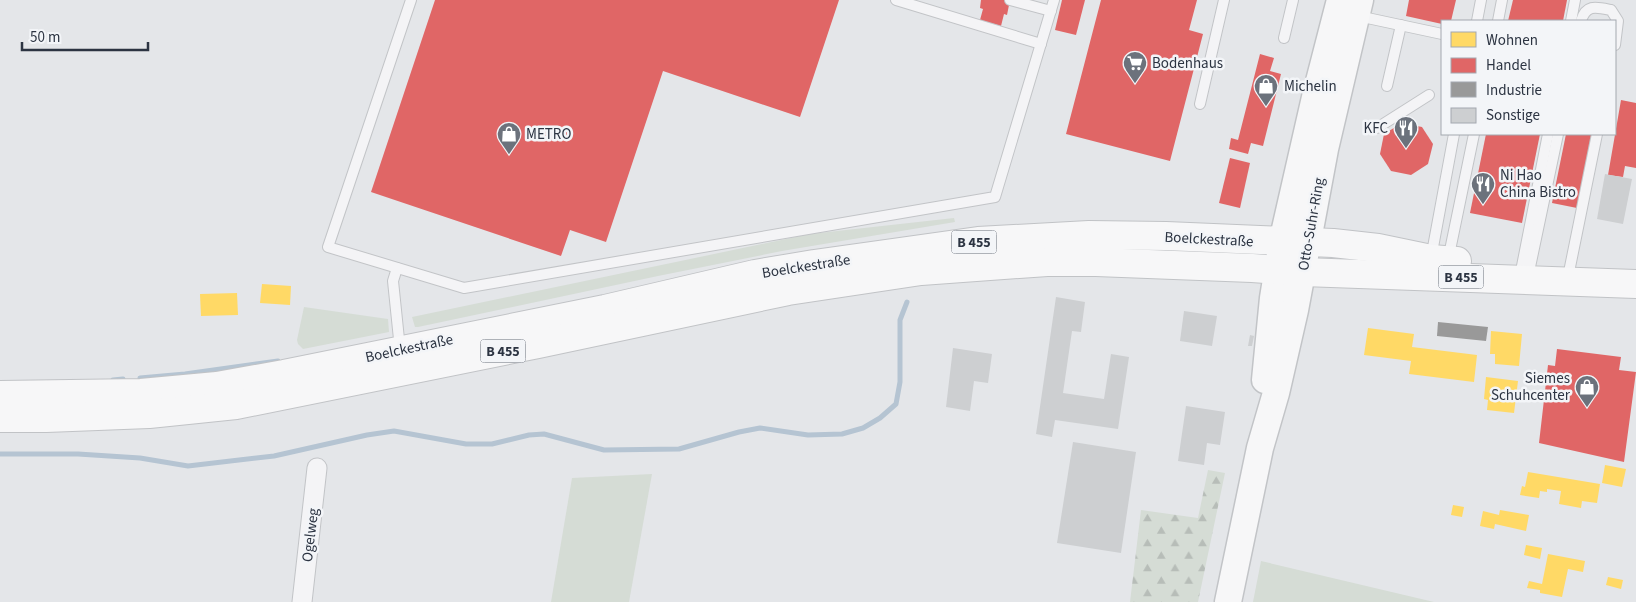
<svg xmlns="http://www.w3.org/2000/svg" width="1636" height="602" viewBox="0 0 1636 602" font-family="'Source Sans 3',sans-serif">
<style>
.green{fill:#d5dcd5}
.forest{fill:url(#forest-firs)}
.homes{fill:#ffd966}
.shops{fill:#e06666}
.industry{fill:#999}
.lines{fill:none;stroke-linecap:round;stroke-linejoin:round}
.stream{stroke:#b5c4d2;stroke-width:5}
.building{fill:#cdcfd1}
.lane-casing{stroke:#c2c4c7;stroke-width:12}
.street-casing{stroke:#c2c4c7;stroke-width:21}
.secondary-casing{stroke:#c2c4c7;stroke-width:29}
.primary-casing{stroke:#c1c3c6;stroke-width:30}
.lane{stroke:#f4f4f6;stroke-width:10}
.street{stroke:#f4f4f6;stroke-width:19}
.secondary{stroke:#f7f7f8;stroke-width:26}
.primary{stroke:#f7f7f8;stroke-width:28}
.labels{text-anchor:middle;stroke-width:5;stroke-linejoin:round;paint-order:stroke}
.shield{fill:#f3f5f8;stroke:#686e79;stroke-width:1}
.shield-label{font-size:14px;font-weight:bold;fill:#2c3442}
.poi-label{font-size:15px;fill:#2c3442;stroke:#f3f5f8;text-anchor:start}
.street-label{font-size:15px;fill:#2c3442;stroke:#f3f5f8}
</style>
<defs>
<pattern id="forest-firs" width="22" height="20" patternUnits="userSpaceOnUse" patternTransform="scale(1.25)"><rect width="22" height="20" fill="#d5dcd5"/><path d="M5 1l3.5 6h-7zM16 11l3.5 6h-7z" fill="#b7bdb8"/></pattern>
</defs>
<rect width="100%" height="100%" fill="#e4e6e9"/>
<g class="green">
<path d="M954,218l1,4 -173,29 -124,25 -240,51h-3l-3,-10 398,-83z"/>
<path d="M304,307l84,12 1,13 -86,17 -5,-5 -1,-4z"/>
<path d="M652,474l-23,128h-78l21,-124z"/>
<path d="M1261,561l173,41h-181z"/>
</g>
<path class="forest" d="M1208,470l17,3 -27,129h-68l11,-92 57,8z"/>
<g class="homes">
<path d="M262,284l29,2 -1,19 -30,-2z"/>
<path d="M237,293l1,22 -37,1 -1,-22z"/>
<path d="M1368,328l46,6 -2,13 65,8 -3,27 -65,-8 2,-13 -47,-6z"/>
<path d="M1491,331l31,3 -3,32 -24,-2v-10h-5z"/>
<path d="M1486,377l32,4 -4,32 -27,-3 1,-10 -4,-1z"/>
<path d="M1605,465l21,4 -4,18 -20,-4z"/>
<path d="M1528,472l72,12 -3,19 -15,-2 -1,7 -22,-4 2,-13 -14,-2v3l-7,-1 -1,7 -19,-3 2,-9 3,1z"/>
<path d="M1453,505l11,2 -2,10 -11,-2z"/>
<path d="M1500,510l29,5 -3,16 -31,-7 -1,5 -14,-3 3,-15 16,4z"/>
<path d="M1526,545l16,3 -2,11 -16,-4z"/>
<path d="M1548,554l37,7 -2,11 -15,-3 -6,28 -22,-4v-3l-13,-2 2,-7 13,3z"/>
<path d="M1608,577l15,3 -2,9 -15,-4z"/>
</g>
<g class="shops">
<path d="M435,0h404l-39,117 -137,-46 -57,171 -36,-12 -9,26 -190,-64z"/>
<path d="M981,0h29l-3,15 -3,-1 -3,12 -21,-6 3,-11 -3,-1z"/>
<path d="M1062,0h23l-9,35 -21,-5z"/>
<path d="M1101,0h96l-8,30 14,4 -33,127 -104,-27z"/>
<path d="M1409,0h47l-5,21h-9v3l-36,-8z"/>
<path d="M1513,0h54l-4,21h-55z"/>
<path d="M1260,54l14,4 -4,13 11,3 -18,72 -12,-3 -3,11 -19,-5 2,-11 7,2z"/>
<path d="M1621,100l15,3v65l-11,-2 -2,11 -15,-2z"/>
<path d="M1402,123l20,4 11,17 -5,20 -17,11 -20,-4 -11,-17 4,-20z"/>
<path d="M1486,134h54l-18,89 -52,-10z"/>
<path d="M1566,134h30l-14,75 -30,-6z"/>
<path d="M1230,158l20,5 -10,45 -21,-5z"/>
<path d="M1557,349l64,8 -2,13 17,2 -12,90 -85,-19 9,-78 7,1z"/>
</g>
<path class="industry" d="M1438,322l50,5 -2,14 -49,-5z"/>
<g class="lines">
<g class="stream">
<path d="M140,378l45,-4 93,-13"/>
<path d="M113,380l10,-1"/>
<path d="M0,454h78l62,4 48,8 86,-10 93,-21 27,-4 72,13h26l37,-9 15,-1 60,16 75,-1 60,-17 21,-4 48,7 34,-1 21,-6 17,-10 16,-14 4,-22v-62l7,-18"/>
</g>
</g>
<g class="building">
<path d="M1605,174l27,5 -9,45 -26,-5z"/>
<path d="M1056,297l29,5 -4,30 -9,-1 -9,62 41,6 7,-45 18,3 -11,72 -63,-9 -3,17 -16,-3z"/>
<path d="M1184,311l33,5 -5,30 -32,-5z"/>
<path d="M1250,335l4,1 -2,10h-4z"/>
<path d="M953,348l39,6 -4,29 -14,-2 -4,30 -24,-4z"/>
<path d="M1186,406l39,6 -5,33 -13,-2 -3,22 -26,-4z"/>
<path d="M1073,442l63,10 -15,101 -64,-10z"/>
</g>
<g class="lines">
<g class="lane-casing">
<g id="lane">
<path d="M411,0l-83,247 136,41 531,-91 59,-197"/>
<path d="M896,0l145,44"/>
<path d="M1010,0l41,11"/>
<path d="M1358,16l84,18"/>
<path d="M1477,21l4,-21"/>
<path d="M1498,21l4,-21"/>
<path d="M1571,21l4,-21"/>
<path d="M1581,21c5,-17 15,-14 30,-11l7,11 -3,24"/>
<path d="M1284,38l9,-38"/>
<path d="M1387,86l14,-61"/>
<path d="M1200,104l24,-104"/>
<path d="M1377,128l52,-33"/>
<path d="M1431,258l23,-124"/>
<path d="M1448,260l26,-126"/>
<path d="M1522,266l26,-132"/>
<path d="M1530,267l28,-133"/>
<path d="M397,268l-4,13 7,68"/>
<path d="M1569,272l28,-138"/>
</g>
</g>
<g class="street-casing">
<path id="street" d="M302,602l15,-134"/>
</g>
<g class="secondary-casing">
<g id="secondary">
<path d="M1265,380l8,-82 9,-56 34,-149 24,-93"/>
<path d="M1228,602l32,-154 16,-55 19,-83 30,-161 35,-149"/>
</g>
</g>
<g class="primary-casing">
<g id="primary">
<path d="M0,395l141,-2 76,-7 67,-12 321,-65 150,-35 59,-10 164,-23 111,-6 77,1 167,7 45,5 53,11 26,2"/>
<path d="M0,418h46l103,-4 87,-9 302,-61 250,-53 133,-20 126,-9h49l156,6 51,4 333,12"/>
</g>
</g>
<use href="#lane" class="lane"/>
<use href="#street" class="street"/>
<use href="#secondary" class="secondary"/>
<use href="#primary" class="primary"/>
</g>
<defs>
<g id="supermarket-pin" transform="scale(1.25)"><path d="M0 17L-7.5 6A9.5 9.5 0 1 1 7.5 6Z" fill="#6c727c" stroke="#f3f5f8"/><path d="M-6-5.5h2.5l.6 2H6L4.5 2H-2.5L-4.4-4H-6ZM-1.5 3.2a1.3 1.3 0 1 0 .1 0ZM3 3.2a1.3 1.3 0 1 0 .1 0Z" fill="#fff"/></g>
<g id="shop-pin" transform="scale(1.25)"><path d="M0 17L-7.5 6A9.5 9.5 0 1 1 7.5 6Z" fill="#6c727c" stroke="#f3f5f8"/><path d="M-5-2.5h2.3a2.7 3.5 0 0 1 5.4 0H5L5.5 6h-11ZM-1.5-2.5h3a1.5 2.3 0 0 0-3 0Z" fill="#fff"/></g>
<g id="restaurant-pin" transform="scale(1.25)"><path d="M0 17L-7.5 6A9.5 9.5 0 1 1 7.5 6Z" fill="#6c727c" stroke="#f3f5f8"/><path d="M-5-6h1v4h1v-4h1v4h1v-4h1v5L-1.5 .5V6h-2V.5L-5-1ZM5-6V6H3V1.5H1.5Q1.5-4 5-6Z" fill="#fff"/></g>
</defs>
<g fill-rule="evenodd">
<use href="#supermarket-pin" x="1135" y="63"/>
<use href="#shop-pin" x="1266" y="86"/>
<use href="#restaurant-pin" x="1406" y="128"/>
<use href="#shop-pin" x="509" y="134"/>
<use href="#restaurant-pin" x="1483" y="184"/>
<use href="#shop-pin" x="1587" y="387"/>
</g>
<g class="labels">
<g class="shield">
<rect x="951.5" y="230.5" width="45" height="23" rx="4"/>
<rect x="1438.5" y="265.5" width="45" height="23" rx="4"/>
<rect x="480.5" y="339.5" width="45" height="23" rx="4"/>
</g>
<g class="shield-label">
<text x="974" y="247">B 455</text>
<text x="1461" y="282">B 455</text>
<text x="503" y="356">B 455</text>
</g>
<g class="poi-label">
<text x="1152" y="68">Bodenhaus</text>
<text x="1284" y="91">Michelin</text>
<text x="1388" y="133" text-anchor="end">KFC</text>
<text x="526" y="139">METRO</text>
<text x="1500" y="180">Ni Hao<tspan x="1500" dy="17">China Bistro</tspan></text>
<text x="1570" y="383" text-anchor="end">Siemes<tspan x="1570" dy="17">Schuhcenter</tspan></text>
</g>
<g class="street-label">
<text transform="translate(1311 224) rotate(-80)" y="5">Otto-Suhr-Ring</text>
<text transform="translate(1209 239) rotate(3)" y="5">Boelckestraße</text>
<text transform="translate(806 266) rotate(-9)" y="5">Boelckestraße</text>
<text transform="translate(409 348) rotate(-12)" y="5">Boelckestraße</text>
<text transform="translate(310 535) rotate(-83)" y="5">Ogelweg</text>
</g>
</g>
<rect x="1441" y="20" width="175" height="115" fill="#f3f5f8" stroke="#a3a8af"/>
<rect x="1451" y="32" width="25" height="15" fill="#ffd966" stroke="#a3a8af"/>
<text x="1486" y="45" font-size="15" fill="#2c3442">Wohnen</text>
<rect x="1451" y="58" width="25" height="15" fill="#e06666" stroke="#a3a8af"/>
<text x="1486" y="70" font-size="15" fill="#2c3442">Handel</text>
<rect x="1451" y="82" width="25" height="15" fill="#999999" stroke="#a3a8af"/>
<text x="1486" y="95" font-size="15" fill="#2c3442">Industrie</text>
<rect x="1451" y="108" width="25" height="15" fill="#cdcfd1" stroke="#a3a8af"/>
<text x="1486" y="120" font-size="15" fill="#2c3442">Sonstige</text>
<path d="M22 42v8h126v-8" fill="none" stroke="#2c3442" stroke-width="2.5"/>
<text x="30" y="42" font-size="15" fill="#2c3442" stroke="#f3f5f8" stroke-width="4" paint-order="stroke">50 m</text>
</svg>
